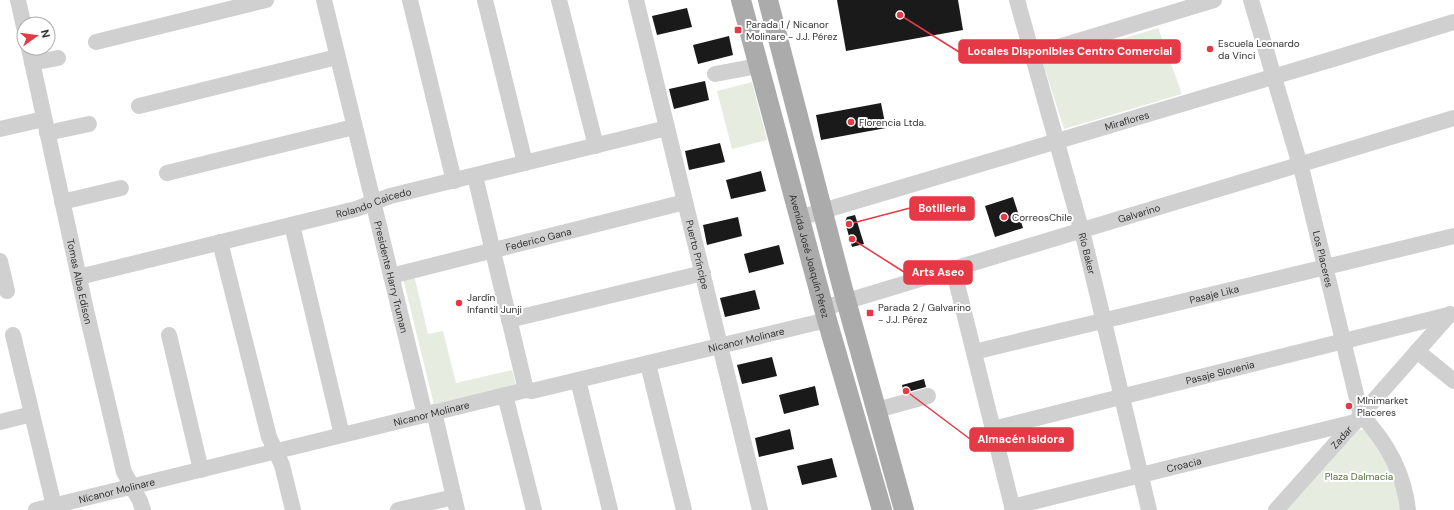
<svg xmlns="http://www.w3.org/2000/svg" width="1454" height="510" viewBox="0 0 1454 510" font-family="'DM Sans',sans-serif">
<style>
.green{fill:#e6ecdf}
.building{fill:#1a1a1a}
.lines{fill:none;stroke-linecap:round;stroke-linejoin:round}
.minor{stroke:#d0d0d0;stroke-width:16}
.major{stroke:#ababab;stroke-width:20}
.poi-dot{fill:#e63946;stroke:#fff;stroke-width:1.5}
.labels{text-anchor:middle;stroke-width:4;stroke-linejoin:round;paint-order:stroke}
.poi-label{font-size:10px;fill:#333;stroke:#fff;text-anchor:start}
.street-label{font-size:10px;fill:#333;stroke:#fff}
.park-label{font-size:10px;fill:#56703f;stroke:#fff}
.leader{fill:none;stroke:#e63946;stroke-width:1.5}
.callout-dot{fill:#e63946;stroke:#fff;stroke-width:1.5}
.callout{fill:#e63946;stroke:#e63946;stroke-width:1.5}
.callout-label{font-size:11px;text-anchor:middle;font-weight:bold;fill:#fff}
</style>
<rect width="100%" height="100%" fill="#fff"/>
<g class="green">
<path d="M1158,28l24,66 -118,35 -21,-66z"/>
<path d="M752,82l15,58 -35,9 -15,-58z"/>
<path d="M414,275l14,59 15,-3 13,52 56,-13 4,15 -82,20 -31,-127z"/>
<path d="M1357,429l10,2 16,19 20,60h-118z"/>
</g>
<g class="building">
<path d="M837,0h121l5,30 -117,21z"/>
<path d="M687,8l5,19 -35,8 -5,-19z"/>
<path d="M729,36l4,19 -35,9 -5,-19z"/>
<path d="M705,81l4,19 -35,9 -5,-20z"/>
<path d="M881,103l5,25 -65,12 -5,-25z"/>
<path d="M720,143l5,19 -36,8 -4,-19z"/>
<path d="M761,171l5,20 -35,8 -5,-19z"/>
<path d="M1013,197l10,31 -28,9 -10,-31z"/>
<path d="M855,215l9,29 -12,3 -7,-25 2,-5z"/>
<path d="M738,217l4,19 -35,9 -4,-20z"/>
<path d="M779,245l5,19 -35,9 -5,-19z"/>
<path d="M755,290l5,19 -35,8 -5,-19z"/>
<path d="M772,357l5,19 -35,8 -5,-19z"/>
<path d="M924,379l2,8 -22,6 -2,-8z"/>
<path d="M815,386l4,19 -35,9 -5,-19z"/>
<path d="M790,429l4,20 -35,8 -4,-19z"/>
<path d="M832,458l5,19 -35,8 -5,-19z"/>
</g>
<g class="lines">
<g class="minor">
<path d="M18,0l6,27"/>
<path id="s1" d="M324,0l101,415"/>
<path d="M410,0l44,181"/>
<path d="M485,0l40,163"/>
<path d="M559,0l37,146"/>
<path id="s2" d="M636,0l124,510"/>
<path id="s3" d="M1017,0l68,243 64,267"/>
<path id="s4" d="M1251,0l52,175 58,240c26,27 43,58 47,95"/>
<path d="M96,42l170,-42"/>
<path id="s5" d="M29,48l57,262 38,162 16,29 3,9"/>
<path d="M1032,55l182,-55"/>
<path d="M32,63l26,-5"/>
<path d="M715,74l43,-8"/>
<path d="M139,106l198,-49"/>
<path d="M0,129l44,-10"/>
<path d="M47,133l42,-9"/>
<path d="M167,173l187,-46"/>
<path d="M475,176l51,214"/>
<path d="M62,202l59,-14"/>
<path id="s6" d="M799,218l534,-159 121,-37"/>
<path d="M292,225l50,210"/>
<path d="M220,242l49,195 13,28 11,45"/>
<path d="M0,261l7,30"/>
<path d="M953,268l60,242"/>
<path id="s7" d="M391,276l294,-74"/>
<path id="s8" d="M79,277l277,-68 34,-13 277,-68"/>
<path id="s9" d="M824,308l630,-190"/>
<path d="M509,320l194,-47"/>
<path d="M13,335l42,175"/>
<path d="M169,335l32,135"/>
<path d="M1417,351l37,30"/>
<path id="s10" d="M974,352l480,-116"/>
<path d="M648,364l36,146"/>
<path d="M578,380l32,130"/>
<path d="M505,395l29,115"/>
<path d="M877,410l51,-14"/>
<path d="M434,412l23,98"/>
<path d="M0,422l32,-8"/>
<path id="s11" d="M993,429l455,-114"/>
<path id="s12" d="M1012,507l343,-85"/>
<path id="s13" d="M36,510l490,-120 6,1 295,-71"/>
<path d="M398,510l56,-13"/>
<path id="s14" d="M1276,510l85,-95 89,-101"/>
</g>
<g class="major">
<path id="s15" d="M741,0l86,320 55,190"/>
<path d="M768,0l74,286 62,224"/>
</g>
</g>
<g class="poi-dot">
<rect x="734" y="26" width="8" height="8" rx="2"/>
<circle cx="1210" cy="49" r="4"/>
<circle cx="851" cy="122" r="4"/>
<circle cx="1004" cy="217" r="4"/>
<circle cx="459" cy="303" r="4"/>
<rect x="866" y="309" width="8" height="8" rx="2"/>
<circle cx="1349" cy="406" r="4"/>
</g>
<g class="labels">
<g class="poi-label">
<text x="746" y="28">Parada 1 / Nicanor<tspan x="746" dy="12">Molinare - J.J. Pérez</tspan></text>
<text x="1218" y="47">Escuela Leonardo<tspan x="1218" dy="12">da Vinci</tspan></text>
<text x="859" y="126">Florencia Ltda.</text>
<text x="1012" y="221">CorreosChile</text>
<text x="467" y="301">Jardín<tspan x="467" dy="12">Infantil Junji</tspan></text>
<text x="878" y="311">Parada 2 / Galvarino<tspan x="878" dy="12">- J.J. Pérez</tspan></text>
<text x="1357" y="404">MInimarket<tspan x="1357" dy="12">Placeres</tspan></text>
</g>
<g class="street-label">
<text dy="4" stroke="none"><textPath href="#s6" startOffset="342">Miraflores</textPath></text>
<text dy="4" stroke="none"><textPath href="#s8" startOffset="304">Rolando Caicedo</textPath></text>
<text dy="4" stroke="none"><textPath href="#s9" startOffset="329">Galvarino</textPath></text>
<text dy="4" stroke="none"><textPath href="#s7" startOffset="152">Federico Gana</textPath></text>
<text dy="4" stroke="none"><textPath href="#s3" startOffset="263">Río Baker</textPath></text>
<text dy="4" stroke="none"><textPath href="#s2" startOffset="262">Puerto Príncipe</textPath></text>
<text dy="4" stroke="none"><textPath href="#s15" startOffset="265">Avenida José Joaquín Pérez</textPath></text>
<text dy="4" stroke="none"><textPath href="#s4" startOffset="269">Los Placeres</textPath></text>
<text dy="4" stroke="none"><textPath href="#s1" startOffset="285">Presidente Harry Truman</textPath></text>
<text dy="4" stroke="none"><textPath href="#s5" startOffset="239">Tomas Alba Edison</textPath></text>
<text dy="4" stroke="none"><textPath href="#s10" startOffset="247">Pasaje Lika</textPath></text>
<text dy="4" stroke="none"><textPath href="#s13" startOffset="731">Nicanor Molinare</textPath></text>
<text dy="4" stroke="none"><textPath href="#s11" startOffset="234">Pasaje Slovenia</textPath></text>
<text dy="4" stroke="none"><textPath href="#s13" startOffset="407">Nicanor Molinare</textPath></text>
<text dy="4" stroke="none"><textPath href="#s14" startOffset="98">Zadar</textPath></text>
<text dy="4" stroke="none"><textPath href="#s12" startOffset="177">Croacia</textPath></text>
<text dy="4" stroke="none"><textPath href="#s13" startOffset="83">Nicanor Molinare</textPath></text>
</g>
<g class="park-label">
<text x="1359" y="480">Plaza Dalmacia</text>
</g>
</g>
<path class="leader" d="M900 15L959 52M849 224L910 208M852 239L904 272M906 391L970 439"/>
<g class="callout-dot">
<circle cx="900" cy="15" r="4"/>
<circle cx="849" cy="224" r="4"/>
<circle cx="852" cy="239" r="4"/>
<circle cx="906" cy="391" r="4"/>
</g>
<g class="callout">
<rect x="959" y="40" width="221" height="23" rx="4"/>
<rect x="910" y="197" width="64" height="23" rx="4"/>
<rect x="904" y="261" width="68" height="23" rx="4"/>
<rect x="970" y="428" width="103" height="23" rx="4"/>
</g>
<g class="callout-label">
<text x="1070" y="55">Locales Disponibles Centro Comercial</text>
<text x="942" y="212">Botilleria</text>
<text x="938" y="276">Arts Aseo</text>
<text x="1021" y="443">Almacén Isidora</text>
</g>
<g transform="translate(36 36) rotate(76)"><circle r="19" fill="#ffffff" stroke="#adadad"/>
<path d="M0-3L7 15L0 10L-7 15Z" fill="#e63946"/>
<text y="-6" font-size="11" font-weight="bold" text-anchor="middle" fill="#333333">N</text>
</g>
</svg>
